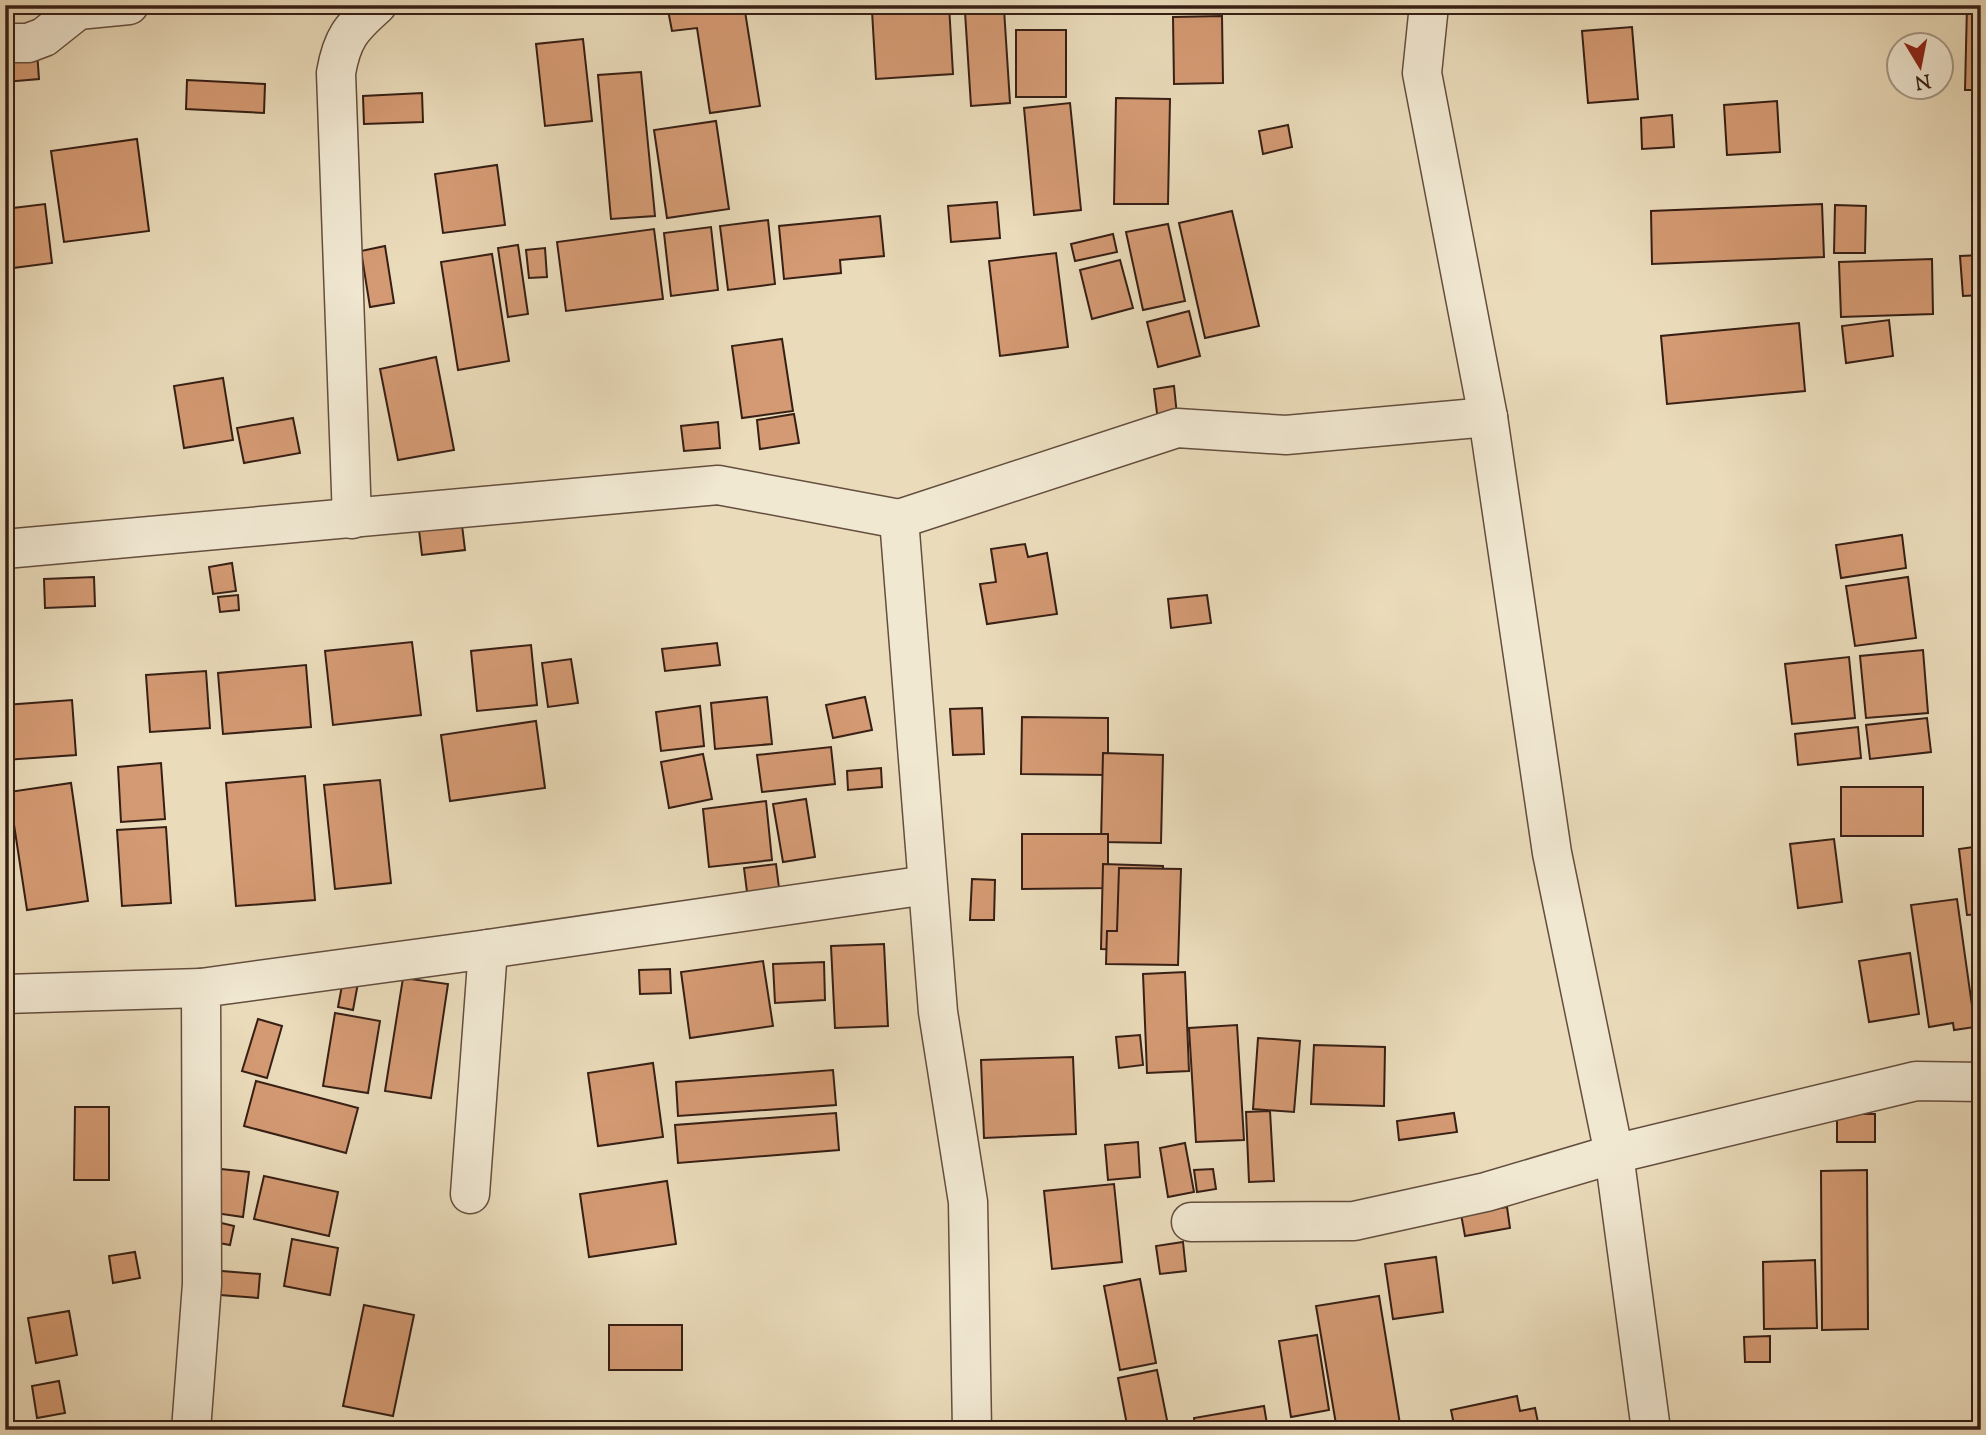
<svg xmlns="http://www.w3.org/2000/svg" width="1986" height="1435" viewBox="0 0 1986 1435" font-family="'Sorts Mill Goudy',serif">
<style>
.building{fill:#d49a73;stroke:#371f15;stroke-width:2}
.lines{fill:none;stroke-linecap:round;stroke-linejoin:round}
.minor-casing{stroke:#644e3e;stroke-width:41}
.minor{stroke:#f1e8d2;stroke-width:38}
</style>
<rect width="100%" height="100%" fill="#eadbba"/>
<filter id="stains"><feTurbulence type="fractalNoise" baseFrequency=".00286" numOctaves="4"/><feColorMatrix values="0 0 0 0 .2 0 0 0 0 .09 0 0 0 0 .02 0 0 0 .5 -.17"/></filter>
<radialGradient id="worn" r=".72"><stop offset=".6" stop-color="#630" stop-opacity="0"/><stop offset="1" stop-color="#630" stop-opacity=".3"/></radialGradient>
<g class="building">
<path d="M667,5h77l16,101 -50,7 -13,-85 -25,3z"/>
<path d="M949,5l4,69 -77,5 -4,-68z"/>
<path d="M1967,5h14v85h-16z"/>
<path d="M1004,9l6,94 -39,3 -6,-94z"/>
<path d="M1222,16l1,67 -49,1 -1,-67z"/>
<path d="M1632,27l6,72 -50,4 -6,-72z"/>
<rect x="1016" y="30" width="50" height="67"/>
<path d="M583,39l9,82 -47,5 -9,-82z"/>
<path d="M37,51l2,28 -34,3v-29z"/>
<path d="M641,72l14,144 -44,3 -13,-144z"/>
<path d="M187,80l78,4 -1,29 -78,-4z"/>
<path d="M422,93l1,29 -59,2 -1,-28z"/>
<path d="M1116,98l54,1 -2,105h-54z"/>
<path d="M1777,101l3,51 -53,3 -3,-50z"/>
<path d="M1070,103l11,107 -47,5 -10,-107z"/>
<path d="M1672,115l2,32 -32,2 -1,-31z"/>
<path d="M716,121l13,88 -62,9 -13,-88z"/>
<path d="M1288,125l4,22 -29,7 -4,-23z"/>
<path d="M137,139l12,92 -85,11 -13,-91z"/>
<path d="M497,165l8,60 -62,8 -8,-59z"/>
<path d="M997,202l3,36 -49,4 -3,-36z"/>
<path d="M45,204l7,59 -47,6v-60z"/>
<path d="M1822,204l2,53 -172,7 -1,-53z"/>
<path d="M1835,205l31,1 -1,47h-31z"/>
<path d="M1232,211l27,115 -54,12 -26,-115z"/>
<path d="M880,216l4,40 -44,4 1,13 -57,6 -5,-53z"/>
<path d="M768,220l7,64 -47,6 -8,-64z"/>
<path d="M1168,224l17,77 -42,9 -17,-78z"/>
<path d="M711,227l7,63 -47,6 -7,-63z"/>
<path d="M654,229l9,70 -97,12 -9,-69z"/>
<path d="M1113,234l4,18 -42,9 -4,-17z"/>
<path d="M518,245l10,69 -20,3 -10,-69z"/>
<path d="M385,246l9,57 -24,4 -9,-56z"/>
<path d="M545,248l2,29 -18,1 -3,-28z"/>
<path d="M1056,253l12,94 -68,9 -11,-95z"/>
<path d="M492,254l17,107 -51,9 -17,-108z"/>
<path d="M1981,255v40l-18,1 -3,-40z"/>
<path d="M1932,259l1,55 -92,3 -2,-55z"/>
<path d="M1120,260l13,48 -41,11 -12,-49z"/>
<path d="M1189,311l11,45 -42,11 -11,-45z"/>
<path d="M1889,320l4,36 -47,7 -4,-37z"/>
<path d="M1799,323l6,68 -138,13 -6,-68z"/>
<path d="M782,339l11,72 -51,7 -10,-72z"/>
<path d="M436,357l18,93 -56,10 -18,-91z"/>
<path d="M223,378l10,62 -49,8 -10,-62z"/>
<path d="M1174,386l5,49 -19,2 -6,-48z"/>
<path d="M794,414l5,29 -39,6 -3,-29z"/>
<path d="M293,418l7,35 -56,10 -7,-35z"/>
<path d="M718,422l2,26 -36,3 -3,-25z"/>
<path d="M462,525l3,25 -43,5 -3,-25z"/>
<path d="M1902,535l4,33 -65,10 -5,-33z"/>
<path d="M1025,544l3,13 19,-4 10,61 -70,10 -7,-40 16,-2 -5,-33z"/>
<path d="M232,563l4,28 -23,3 -4,-27z"/>
<path d="M94,577l1,29 -50,2 -1,-29z"/>
<path d="M1908,577l8,61 -61,8 -9,-60z"/>
<path d="M238,595l1,15 -19,2 -2,-15z"/>
<path d="M1207,595l4,28 -40,5 -3,-29z"/>
<path d="M412,642l9,73 -88,10 -8,-74z"/>
<path d="M717,643l3,22 -55,6 -3,-22z"/>
<path d="M531,645l6,60 -60,6 -6,-60z"/>
<path d="M1923,650l5,63 -62,5 -6,-62z"/>
<path d="M1849,657l6,61 -63,6 -7,-60z"/>
<path d="M571,659l7,44 -30,4 -6,-44z"/>
<path d="M306,665l5,62 -88,7 -5,-61z"/>
<path d="M206,671l4,57 -60,4 -4,-57z"/>
<path d="M767,697l5,47 -57,5 -4,-46z"/>
<path d="M865,697l7,33 -39,8 -7,-33z"/>
<path d="M72,700l4,55 -71,5v-55z"/>
<path d="M700,706l4,40 -43,5 -5,-39z"/>
<path d="M982,708l2,46 -31,1 -3,-46z"/>
<path d="M1022,717l86,1v57l-87,-1z"/>
<path d="M1927,718l4,34 -61,7 -4,-34z"/>
<path d="M536,721l9,67 -95,13 -9,-66z"/>
<path d="M1858,727l3,31 -63,7 -3,-31z"/>
<path d="M831,747l4,37 -73,8 -5,-37z"/>
<path d="M1103,753l60,2 -2,88 -60,-1z"/>
<path d="M703,754l9,45 -43,9 -8,-46z"/>
<path d="M161,763l4,56 -44,3 -3,-55z"/>
<path d="M881,768l1,19 -34,3 -1,-19z"/>
<path d="M305,776l10,124 -79,6 -10,-123z"/>
<path d="M380,780l11,103 -56,6 -11,-104z"/>
<path d="M71,783l17,118 -61,9 -18,-118z"/>
<rect x="1841" y="787" width="82" height="49"/>
<path d="M806,799l9,58 -32,5 -10,-58z"/>
<path d="M766,801l6,59 -63,7 -6,-58z"/>
<path d="M166,827l5,76 -49,3 -5,-76z"/>
<path d="M1022,834h86v54l-86,1z"/>
<path d="M1834,839l8,63 -44,6 -8,-64z"/>
<path d="M1981,846v68l-14,1 -8,-66z"/>
<path d="M776,864l3,24 -32,4 -3,-24z"/>
<path d="M1103,864l60,2 -3,85 -59,-2z"/>
<path d="M1119,868l62,1 -3,96 -72,-1 1,-33h10z"/>
<path d="M972,879l23,1 -1,40h-24z"/>
<path d="M1957,899l18,128 -21,3 -1,-7 -24,4 -18,-122z"/>
<path d="M884,944l4,82 -53,2 -4,-82z"/>
<path d="M1910,953l9,61 -50,8 -10,-61z"/>
<path d="M763,961l10,65 -83,12 -9,-66z"/>
<path d="M824,962l1,38 -50,3 -2,-39z"/>
<path d="M670,969l1,24 -31,1 -1,-24z"/>
<path d="M1185,972l4,99 -42,2 -4,-99z"/>
<path d="M403,978l45,6 -17,114 -46,-7z"/>
<path d="M343,980l15,3 -5,27 -15,-3z"/>
<path d="M335,1013l45,8 -12,72 -45,-7z"/>
<path d="M258,1019l24,7 -15,52 -25,-7z"/>
<path d="M1237,1025l7,115 -48,2 -7,-114z"/>
<path d="M1140,1035l3,30 -24,3 -3,-31z"/>
<path d="M1258,1038l42,3 -6,71 -41,-3z"/>
<path d="M1314,1045l71,2 -1,59 -73,-2z"/>
<path d="M1073,1057l3,77 -92,4 -3,-78z"/>
<path d="M653,1063l10,74 -65,9 -10,-73z"/>
<path d="M833,1070l3,35 -158,11 -2,-34z"/>
<path d="M256,1081l102,27 -12,45 -102,-27z"/>
<path d="M75,1107h34v73h-35z"/>
<path d="M1270,1111l4,70 -25,1 -3,-70z"/>
<path d="M836,1113l3,37 -161,13 -3,-38z"/>
<path d="M1454,1113l3,19 -58,8 -2,-19z"/>
<rect x="1837" y="1114" width="38" height="28"/>
<path d="M1138,1142l2,35 -32,3 -3,-35z"/>
<path d="M1185,1143l9,49 -26,5 -8,-49z"/>
<path d="M221,1169l28,3 -6,45 -28,-4z"/>
<path d="M1213,1169l3,20 -19,3 -3,-22z"/>
<path d="M1867,1170l1,159 -46,1 -1,-159z"/>
<path d="M264,1176l74,16 -9,44 -75,-17z"/>
<path d="M667,1181l9,63 -87,13 -9,-63z"/>
<path d="M1114,1184l8,78 -70,7 -8,-78z"/>
<path d="M1507,1207l3,21 -45,8 -4,-22z"/>
<path d="M213,1221l21,5 -4,19 -22,-4z"/>
<path d="M292,1239l46,9 -8,47 -46,-9z"/>
<path d="M1183,1242l3,29 -26,3 -4,-28z"/>
<path d="M135,1252l5,26 -27,5 -4,-27z"/>
<path d="M1436,1257l7,55 -50,7 -8,-55z"/>
<path d="M1815,1260l2,68 -53,1 -1,-67z"/>
<path d="M196,1269l64,5 -2,24 -64,-5z"/>
<path d="M1140,1279l16,84 -36,7 -16,-84z"/>
<path d="M1379,1296l21,128 -38,6h-25l-21,-124z"/>
<path d="M364,1305l50,10 -21,101 -50,-10z"/>
<path d="M69,1311l8,44 -41,8 -8,-45z"/>
<rect x="609" y="1325" width="73" height="45"/>
<path d="M1317,1335l12,75 -38,7 -12,-76z"/>
<path d="M1770,1336v26h-25l-1,-25z"/>
<path d="M1157,1370l12,60h-41l-10,-52z"/>
<path d="M59,1381l6,32 -28,5 -5,-32z"/>
<path d="M1517,1396l3,15 15,-3 4,19 -16,3h-68l-4,-20z"/>
<path d="M1264,1406l4,24h-73l-1,-12z"/>
</g>
<g class="lines">
<g class="minor-casing">
<g id="minor">
<path d="M1429,5l-7,68 66,344 64,436 62,301 37,276"/>
<path d="M5,43h23l16,-6 34,-27 51,-5"/>
<path d="M352,519l-16,-446c6,-35 15,-45 41,-68"/>
<path d="M5,549l713,-64 181,34"/>
<path d="M5,994l196,-6"/>
<path d="M470,1194l18,-245"/>
<path d="M1191,1222l163,-1 132,-29 128,-38 302,-73 65,1"/>
<path d="M191,1430l11,-146 -1,-296 287,-39 439,-64"/>
<path d="M972,1430l-4,-228 -30,-190 -39,-493 278,-91 109,7 202,-18"/>
</g>
</g>
<use href="#minor" class="minor"/>
</g>
<rect width="1986" height="1435" fill="none" stroke="#eadbba" stroke-width="28"/>
<rect x="7" y="7" width="1972" height="1421" fill="none" stroke="#371f15" stroke-width="3.5"/>
<rect x="14" y="14" width="1958" height="1407" fill="none" stroke="#371f15" stroke-width="2"/>
<g transform="translate(1920 66) rotate(170)"><circle r="33" fill="#f1e8d2" stroke="#a79886" stroke-width="2"/>
<path d="M0-5L12 26L0 18L-12 26Z" fill="#8f2418"/>
<text y="-10" font-size="19" font-weight="bold" text-anchor="middle" fill="#371f15">N</text>
</g>
<rect width="100%" height="100%" filter="url(#stains)"/>
<rect width="100%" height="100%" fill="url(#worn)"/>
</svg>
